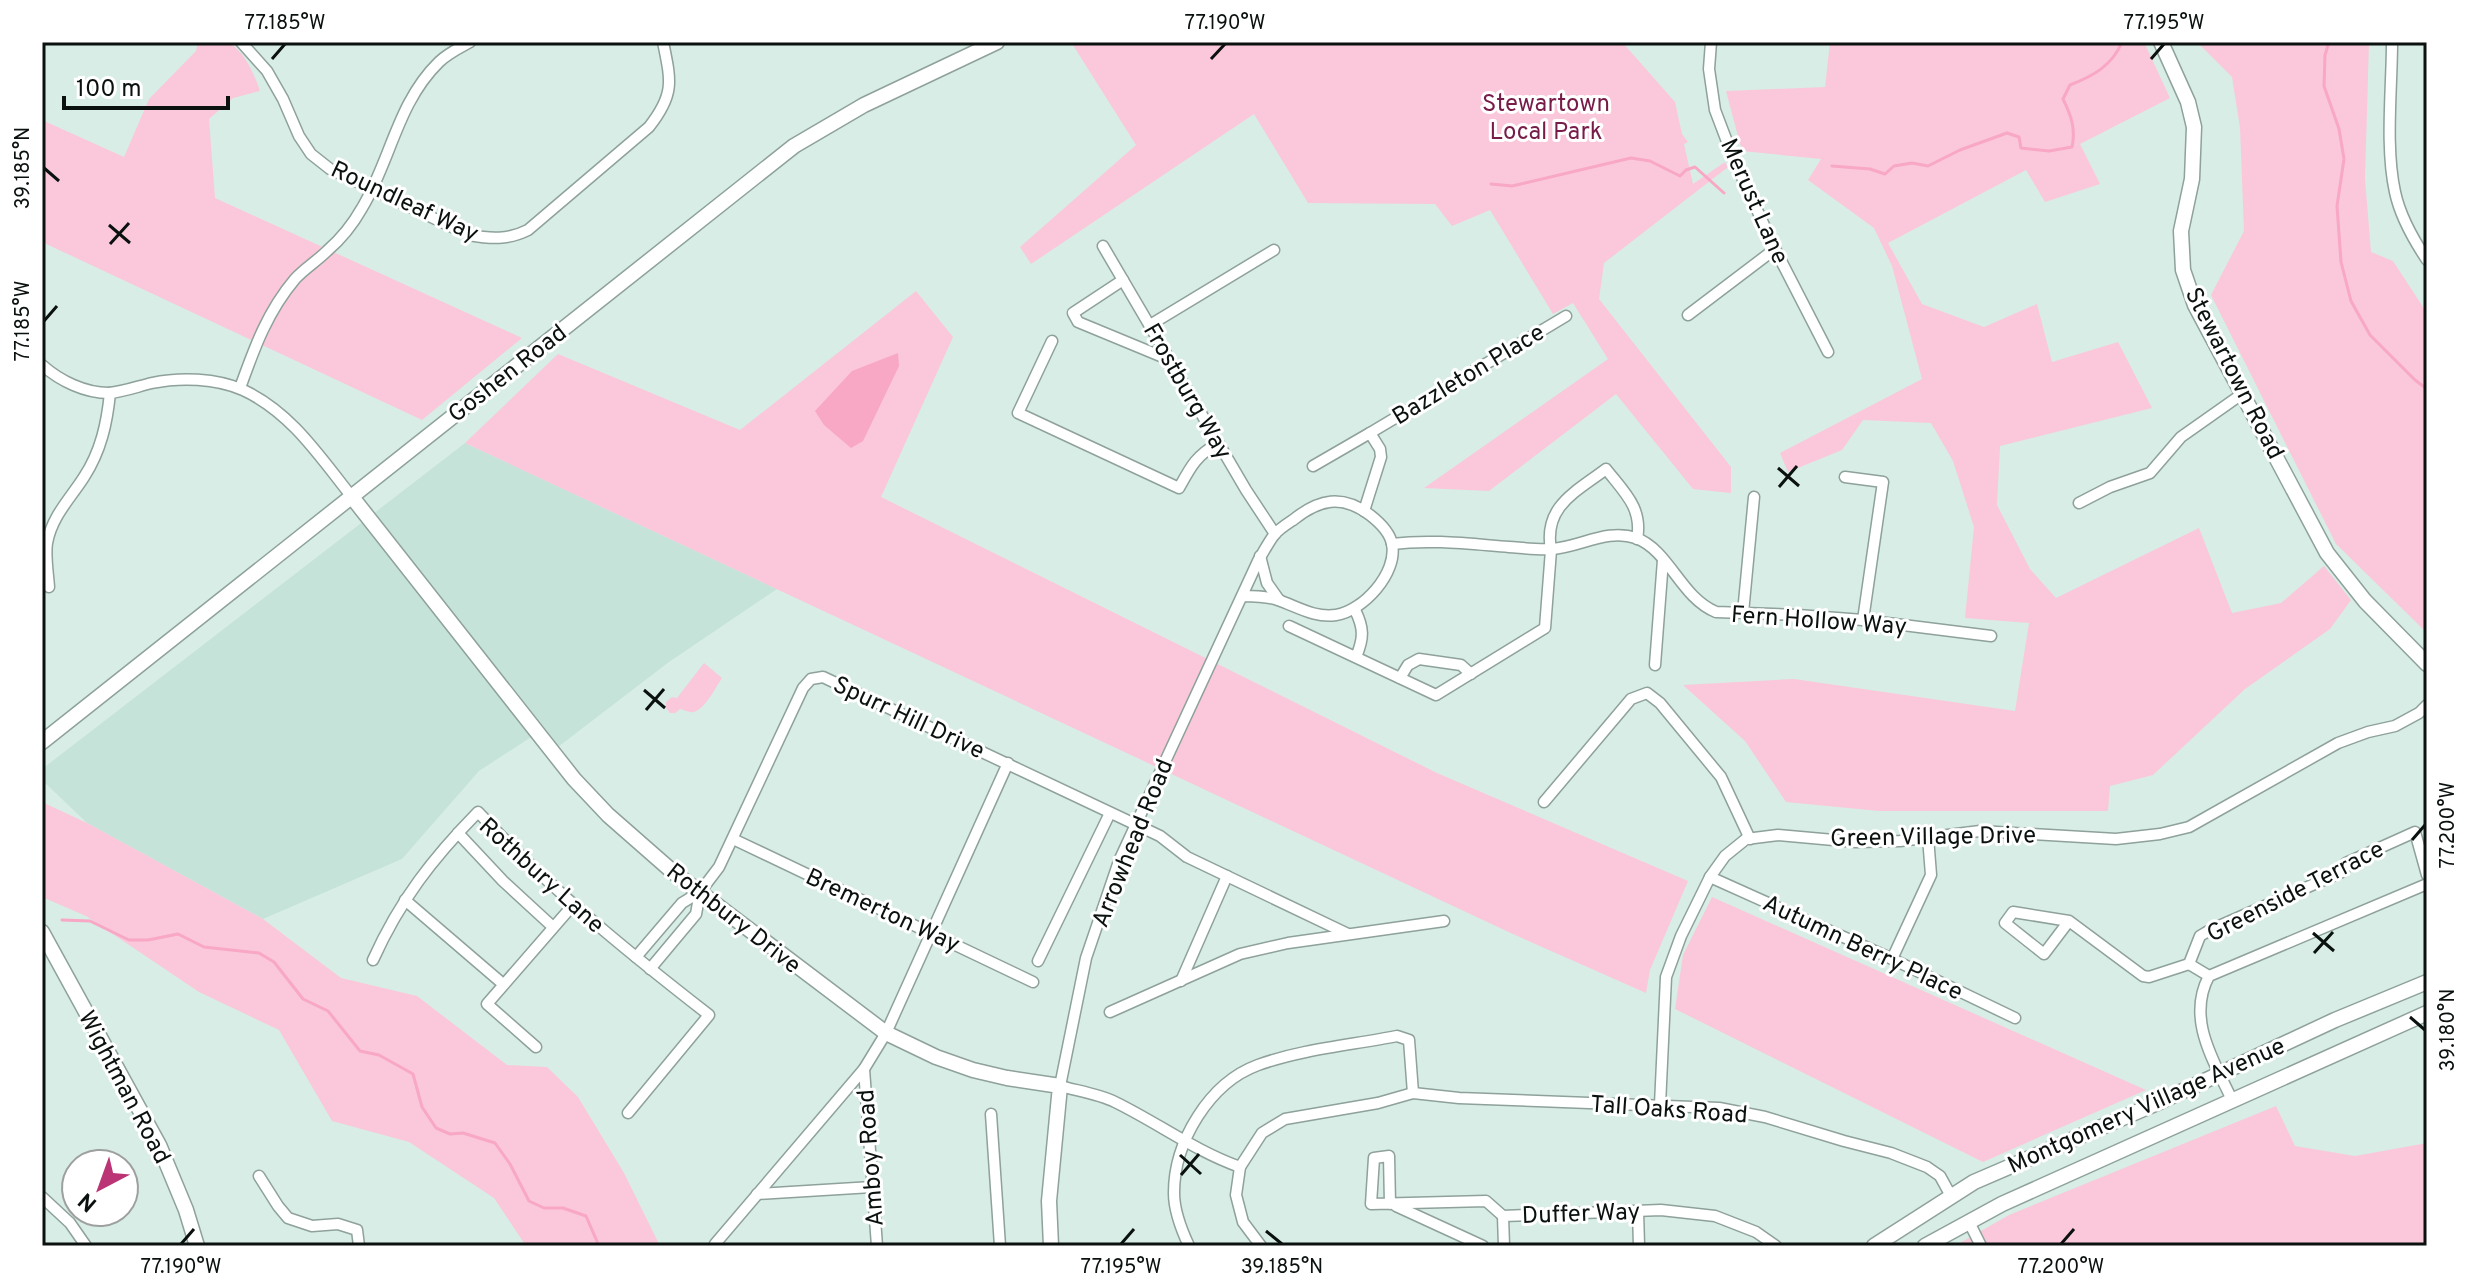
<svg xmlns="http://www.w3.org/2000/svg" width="2469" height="1288" viewBox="0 0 2469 1288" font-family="Overpass,sans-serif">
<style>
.built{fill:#c6e3da}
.green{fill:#fac8da}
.water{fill:#f8a7c5}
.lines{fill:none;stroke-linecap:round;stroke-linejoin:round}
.stream{stroke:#f8a7c5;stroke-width:3}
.street-casing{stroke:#8ea19b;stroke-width:13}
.secondary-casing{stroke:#8ea19b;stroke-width:17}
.street{stroke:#fff;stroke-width:10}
.secondary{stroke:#fff;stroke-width:14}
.ticks{fill:none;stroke:#0a110f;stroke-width:3}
.labels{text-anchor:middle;stroke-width:6;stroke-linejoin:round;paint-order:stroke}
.park-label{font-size:24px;fill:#771b48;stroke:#fff}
.street-label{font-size:24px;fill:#0a110f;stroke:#fff}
.neatline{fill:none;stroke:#0a110f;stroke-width:3}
.ticks-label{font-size:20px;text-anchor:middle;fill:#0a110f}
</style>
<rect width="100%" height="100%" fill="#d8ede6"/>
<path class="built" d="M465,443l312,146 -108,73 -115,88 -12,-20 -63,41 -77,88 -139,60 -176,-96 -45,-43v-11z"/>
<g class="green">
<path d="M198,42c8,0 19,-2 27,0 18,4 30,34 35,49l-27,7 -24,21 6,79 307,140 -100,82 -380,-178v-122l82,37 25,-58 47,-48z"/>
<path d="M1071,42h551l53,60 7,32 6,8 -4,2 9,40 32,-22 3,5 -124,96 -5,36 132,168v26l-38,-4 -77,-95 -127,97 -65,-3 184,-129 -35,-56 -20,11 -63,-104 -38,16 -17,-22 -127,-1 -54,-89 -223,150 -11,-17 116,-102z"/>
<path d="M1830,42h314l26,56 -90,46 20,40 -55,18 -19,-32 -138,73 34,61 62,23 53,-23 15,58 66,-20 34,66 -152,38 -3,59 33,64 26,29 143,-70 33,85 49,-10 43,-37 27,34 -21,29 -85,60 -92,86 -43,11 -2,25h-229l-93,-9 -41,-61 -62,-56 111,-6 221,32 14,-88 -64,-5 9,-91 -21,-66 -22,-38 -68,-3 -21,30 -54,22 -8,-19 142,-74 -30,-113 -18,-38 -66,-48 13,-21 -79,-8 -16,-60 99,-4z"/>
<path d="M2197,42h172l-4,137 6,73 22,9 34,52v320l-91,-89 -125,-249 33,-64 -4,-103 -8,-51z"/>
<path d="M916,291l37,46 -72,160 556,276 251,108 -38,89 -4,23 -131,-58 -1050,-492 93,-89 182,76z"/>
<path d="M704,663l18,15c-7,10 -16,30 -28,34 -4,1 -10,-2 -14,-3l-5,4h-5l-4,-5v-6l6,-5 5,1z"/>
<path d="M42,802l45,21 176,96 78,59 76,18 90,69 40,2 31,30 46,76 36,73h-134l-32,-48 -85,-56 -77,-21 -53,-91 -80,-38 -113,-76 -44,-19z"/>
<path d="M1712,897l434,193 -163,72 -308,-153 8,-54z"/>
<path d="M2276,1106l19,40 60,10 72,-13v103h-467l-2,-2 51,-29z"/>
</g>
<path class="water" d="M898,353l1,13 -36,75 -12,7 -27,-23 -9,-14 37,-40z"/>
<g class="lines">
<g class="stream">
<path d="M2329,42l-4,13 -1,31 15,43 5,30 -7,47 4,56 10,39 19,34 45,45 12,9"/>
<path d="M1832,166l38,3 15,5 9,-8 18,-3 16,3 32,-16 47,-17 12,4 2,11 28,3 23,-4c4,-18 -1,-32 -9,-48l7,-14c23,-9 42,-19 52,-43"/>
<path d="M1491,184l21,2 119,-28 19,3 30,15 6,-6 9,-3 29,26"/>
<path d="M62,920l28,1 39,19h19l30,-6 26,13 55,6 15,9 29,37 25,12 32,40 19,4 34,19 9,33 14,21 14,6 13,-1 32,10 15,21 19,37 15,7h19l23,8 13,30"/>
</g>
<g class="street-casing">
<g id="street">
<path d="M241,42l26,29 16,28 16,37 12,18 19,15 139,66c22,4 39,5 59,-5l121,-103c26,-33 22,-46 14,-85"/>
<path d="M1711,42l-2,27 6,41 19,50 41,89 53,103"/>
<path d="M2392,42c0,46 -7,105 3,150 5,24 18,47 32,68"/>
<path d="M1103,246l143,244 29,44"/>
<path d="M1123,280l-50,33 5,9 92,38"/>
<path d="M1688,315l87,-66"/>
<path d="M1150,325l124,-75"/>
<path d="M1052,341l-34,72 161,75c12,-22 17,-32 39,-45"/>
<path d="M42,365c18,16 43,28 67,28 14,-1 30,-7 43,-10 28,-6 64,-5 91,7 48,22 77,67 109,107"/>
<path d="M240,388c14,-39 27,-76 55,-109 9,-10 22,-18 32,-28 14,-12 26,-27 35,-43 29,-48 35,-105 77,-146 8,-8 20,-14 31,-20"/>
<path d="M1313,466l57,-33"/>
<path d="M1845,477l38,5 -20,138"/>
<path d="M2079,503l31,-16 40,-14 31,-36 61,-43"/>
<path d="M1364,511l17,-54 -1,-8 -10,-16 196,-117"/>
<path d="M1392,544c39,-5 78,0 117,3 14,1 29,3 43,2 29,-2 55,-21 84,-11 33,12 45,60 80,74l82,3 65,5 128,16"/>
<path d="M1260,556l7,27 12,17"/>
<path d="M49,587c-1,-14 -4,-31 -2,-44 5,-27 23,-44 37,-66 17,-26 23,-54 26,-84"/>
<path d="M1355,610c9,18 9,28 1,47"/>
<path d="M1743,613l11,-116"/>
<path d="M1289,626l147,69 109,-67 6,-78c-8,-44 25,-58 55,-81 18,23 37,39 31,70"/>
<path d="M1655,665l8,-105"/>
<path d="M1400,678l8,-13 11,-6 42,6 10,9"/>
<path d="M1544,802l87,-103 16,-6 13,10 61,74 29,62"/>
<path d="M458,833l45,48 50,46"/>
<path d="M733,839l300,143"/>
<path d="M1710,877l178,80 127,61"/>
<path d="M405,900l98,84"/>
<path d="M2069,921l-25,33 -39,-31 8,-11 56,9 74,55 6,1 40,-13 11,-28 10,-6 134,-59 2,-8 69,-31 12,43"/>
<path d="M636,957l46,-54 18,-11 19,-25 84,-179 8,-9 12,-2 337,159 27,21 161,77"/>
<path d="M1892,959l39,-84 -3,-38"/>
<path d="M373,960c27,-60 60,-102 105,-148 71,76 150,140 231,203l-81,98"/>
<path d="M1038,961l72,-148"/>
<path d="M2189,964l20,12"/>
<path d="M650,969l46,-55 4,-22"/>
<path d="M1181,981l46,-105"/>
<path d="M1110,1012l130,-58 48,-11 156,-22"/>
<path d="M536,1047l-49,-43 86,-99"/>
<path d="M864,1069l13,177"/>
<path d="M2232,1100c-18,-39 -46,-81 -23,-124l218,-92"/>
<path d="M1660,1105l6,-128 15,-41 29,-59 15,-21 21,-17 32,-4 78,7 44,-1 80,-10 136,8 44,-5 29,-7 149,-84 30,-11 27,-6 24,-13 8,-8"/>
<path d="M991,1114l9,132"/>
<path d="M1240,1167c-45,-16 -82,-44 -125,-65 -16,-8 -37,-11 -55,-16l26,-128 33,-97 139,-300c5,-8 10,-18 16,-26 5,-6 13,-11 19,-15 26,-21 49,-26 77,-5 9,7 20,18 22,29 6,29 -29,67 -56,71 -22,3 -38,-8 -58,-15 -12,-4 -24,-4 -36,-4"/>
<path d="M259,1176l19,30 10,12 24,8 26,-2 19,6 2,16"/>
<path d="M757,1194l115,-7"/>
<path d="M42,1197l28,26 16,23"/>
<path d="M1390,1204l-1,-48 -15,2 -3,46 115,-3 17,15 158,-6 54,6 41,16 20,14"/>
<path d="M1396,1206l87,40"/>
<path d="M1638,1211l1,35"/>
<path d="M1503,1216l1,30"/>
<path d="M1969,1222l12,24"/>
<path d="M715,1244l149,-175 22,-36 122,-270"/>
<path d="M1189,1246c-8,-17 -15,-35 -15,-53 0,-51 35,-110 84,-128 44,-16 94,-20 139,-29l12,4 4,53"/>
<path d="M1261,1246l-18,-24 -7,-27 4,-28 22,-34 23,-14 93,-16 35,-10 46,5 260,10 46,9 79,24 47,12 36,14 13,9 11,20"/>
</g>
</g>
<g class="secondary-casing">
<g id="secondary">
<path d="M2161,42l27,60 6,25 -2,52 -11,52 2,39 12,35 132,248 38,48 62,63"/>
<path d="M352,497l222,282 34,36 65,57 213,161 50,24 37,13 34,8 53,8 -11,115 2,45"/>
<path d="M42,742l752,-596 70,-41 133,-63"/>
<path d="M42,932l117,213 27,65 11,36"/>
<path d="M1874,1246l100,-64 181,-78 180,-84 92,-38"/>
<path d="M1925,1246l77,-42 425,-191"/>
</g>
</g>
<use href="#street" class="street"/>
<use href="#secondary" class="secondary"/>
</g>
<path class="ticks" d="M272,59l13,-15M1211,59l14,-15M2151,59l13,-15M44,168l15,13M109,225l21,18M110,244l19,-21M44,321l13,-15M1778,468l21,18M1779,487l18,-21M644,690l21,18M646,710l18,-21M2412,840l13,-15M2313,933l21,18M2314,953l19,-21M2410,1017l15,13M1180,1155l21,19M1181,1175l18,-21M1266,1231l16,13M181,1244l13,-15M1121,1244l13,-15M2061,1244l13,-15"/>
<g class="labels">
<g class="park-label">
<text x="1546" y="111">Stewartown<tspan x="1546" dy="28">Local Park</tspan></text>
</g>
<g class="street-label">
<text transform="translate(405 201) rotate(25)" y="8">Roundleaf Way</text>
<text transform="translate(1755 201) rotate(66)" y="8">Merust Lane</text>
<text transform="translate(507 373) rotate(-38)" y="8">Goshen Road</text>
<text transform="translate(2235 373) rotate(63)" y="8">Stewartown Road</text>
<text transform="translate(1468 374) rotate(-31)" y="8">Bazzleton Place</text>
<text transform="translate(1188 391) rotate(60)" y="8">Frostburg Way</text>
<text transform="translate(1819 620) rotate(4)" y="8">Fern Hollow Way</text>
<text transform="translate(909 717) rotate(25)" y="8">Spurr Hill Drive</text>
<text transform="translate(1933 836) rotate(-1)" y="8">Green Village Drive</text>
<text transform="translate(1132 843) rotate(-68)" y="8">Arrowhead Road</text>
<text transform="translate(542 875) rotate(42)" y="8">Rothbury Lane</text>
<text transform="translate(2295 891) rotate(-27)" y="8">Greenside Terrace</text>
<text transform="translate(883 910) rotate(25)" y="8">Bremerton Way</text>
<text transform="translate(734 918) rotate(38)" y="8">Rothbury Drive</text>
<text transform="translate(1863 947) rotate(25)" y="8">Autumn Berry Place</text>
<text transform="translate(125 1087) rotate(62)" y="8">Wightman Road</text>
<text transform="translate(2146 1105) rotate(-24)" y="8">Montgomery Village Avenue</text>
<text transform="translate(1669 1109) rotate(4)" y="8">Tall Oaks Road</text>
<text transform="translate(870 1158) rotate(-94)" y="8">Amboy Road</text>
<text transform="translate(1581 1213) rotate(-2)" y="8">Duffer Way</text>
</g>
</g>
<rect width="2469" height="1288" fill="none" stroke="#ffffff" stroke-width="88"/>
<g transform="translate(100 1188) rotate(221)"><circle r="38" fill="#ffffff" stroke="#9da09f" stroke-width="2"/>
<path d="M0-6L14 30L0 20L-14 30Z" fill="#bb3475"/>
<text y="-12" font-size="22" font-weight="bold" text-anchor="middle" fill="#0a110f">N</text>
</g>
<path d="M64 96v12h164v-12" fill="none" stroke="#0a110f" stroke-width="4"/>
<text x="76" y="96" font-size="24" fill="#0a110f" stroke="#ffffff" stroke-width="6" paint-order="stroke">100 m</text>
<rect x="44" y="44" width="2381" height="1200" class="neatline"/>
<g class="ticks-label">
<text x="285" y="29">77.185°W</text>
<text x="1225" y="29">77.190°W</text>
<text x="2164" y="29">77.195°W</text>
<text transform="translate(22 168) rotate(-90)" y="7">39.185°N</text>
<text transform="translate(22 321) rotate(-90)" y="7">77.185°W</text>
<text transform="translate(2447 825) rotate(-90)" y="7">77.200°W</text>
<text transform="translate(2447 1030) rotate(-90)" y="7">39.180°N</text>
<text x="181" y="1273">77.190°W</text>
<text x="1121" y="1273">77.195°W</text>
<text x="1282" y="1273">39.185°N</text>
<text x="2061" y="1273">77.200°W</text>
</g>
</svg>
